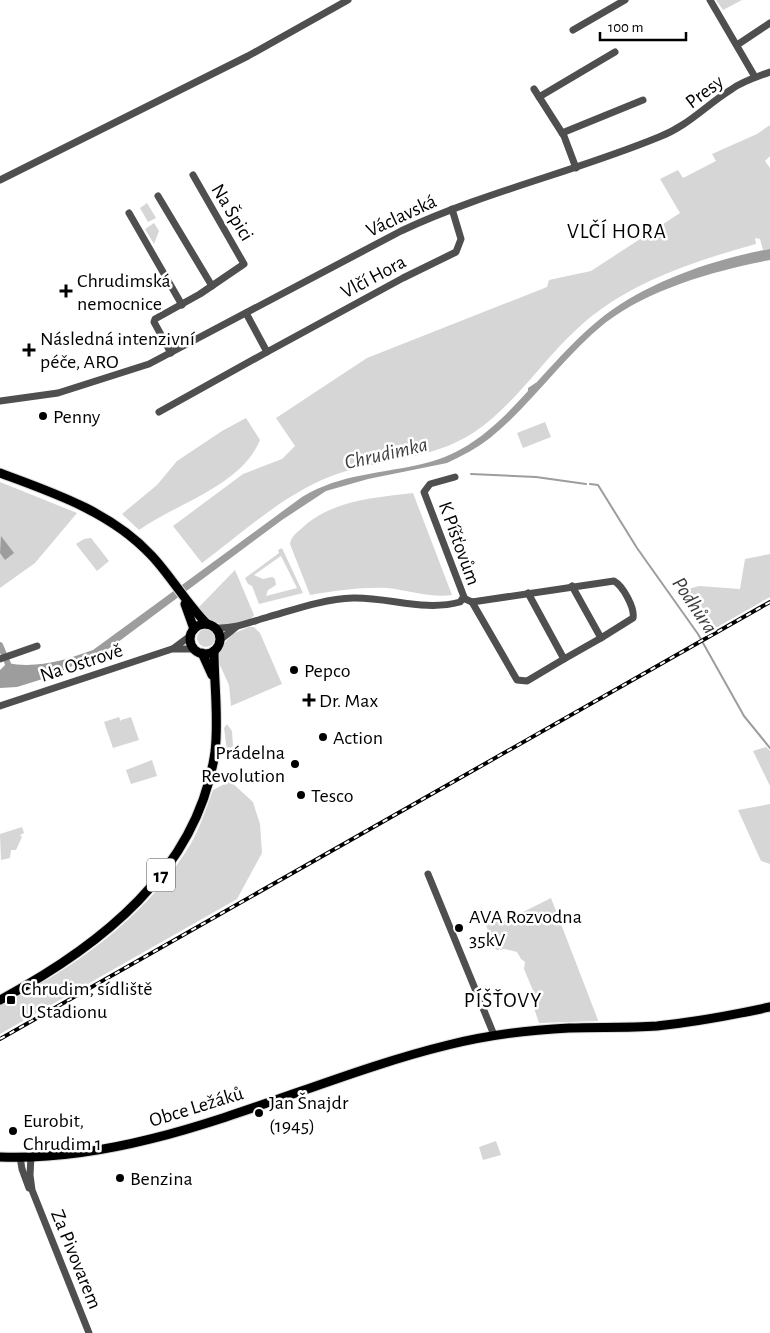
<svg xmlns="http://www.w3.org/2000/svg" width="770" height="1333" viewBox="0 0 770 1333" font-family="'Alegreya Sans',sans-serif">
<style>
.green{fill:#d6d6d6;fill-rule:evenodd}
.water{fill:#9d9d9d}
.lines{fill:none;stroke-linecap:round;stroke-linejoin:round}
.stream{stroke:#9d9d9d;stroke-width:2}
.canal{stroke:#9d9d9d;stroke-width:6}
.major-casing{stroke:#dbdbdb;stroke-width:11}
.minor{stroke:#4f4f4f;stroke-width:7}
.major{stroke:#000;stroke-width:9}
.rail-casing{stroke:#000;stroke-width:4}
.rail{stroke:#fff;stroke-width:2;stroke-dasharray:5.5;stroke-linecap:butt}
.poi-dot{fill:#000;stroke:#fff;stroke-width:2}
.labels{text-anchor:middle;stroke-width:5;stroke-linejoin:round;paint-order:stroke}
.shield{fill:#fff;stroke:#4c4c4c;stroke-width:1}
.shield-label{font-size:19px;font-weight:bold;fill:#000}
.street-label{font-size:20px;fill:#000;stroke:#fff}
.poi-label{font-size:20px;fill:#000;stroke:#fff;text-anchor:start}
.neighbourhood-label{font-size:21px;letter-spacing:1px;fill:#000;stroke:#fff}
.water-label{font-size:21px;font-style:italic;fill:#3e3e3e;stroke:#fff}
</style>
<rect width="100%" height="100%" fill="#fff"/>
<g class="green">
<path d="M716,0h26l-19,10z"/>
<path d="M770,125v31l-5,5 5,7v81l-7,1 -3,-11 -5,-1 1,6c-64,18 -130,39 -179,85 -36,33 -63,77 -104,104 -40,26 -89,26 -133,40 -52,17 -95,58 -138,90l-29,-37 70,-52 39,-15 13,-13 -19,-28 91,-60 180,-71 2,-7 42,-9 89,-58 -20,-34 18,-9 5,8 33,-17 -4,-7 45,-20z"/>
<path d="M147,203l9,15 -8,4 -8,-14z"/>
<path d="M154,223l5,8 -5,13 -9,-15z"/>
<path d="M246,418l14,22c-19,46 -83,63 -121,90l-17,-16 35,-29 20,-24 45,-30z"/>
<path d="M545,422l6,15 -28,11 -6,-15z"/>
<path d="M0,482l77,31 -42,50 -35,25z"/>
<path d="M413,493l39,102c-22,3 -44,-5 -65,-7 -26,-1 -52,3 -77,7l-20,-51c1,-7 6,-11 11,-15 30,-29 72,-31 112,-36z"/>
<path d="M91,538l18,23 -12,10 -21,-27 8,-5z"/>
<path d="M282,548l21,45 -44,11 -7,-18 -4,-2 -3,-6 34,-25 -1,-3zM281,556l16,32 -31,8 2,-6 8,-5 -1,-6 -3,-2 -9,2 -9,-4z"/>
<path d="M770,554v43l-58,33 -27,-40 14,-4 41,3 5,-30z"/>
<path d="M235,570l19,45c-3,5 -8,6 -14,7 -20,6 -29,1 -43,-13z"/>
<path d="M249,627h5l6,6 22,51 -51,22 -2,-21 -11,-24v-9l14,-18z"/>
<circle cx="206" cy="638" r="9"/>
<path d="M119,717l2,5v-2l10,-3 8,23 -26,8 -9,-26z"/>
<path d="M227,724l5,7 1,15 -6,5 -3,-23z"/>
<path d="M766,747l4,4v35l-17,-35z"/>
<path d="M152,760l5,16 -26,8 -5,-14z"/>
<path d="M230,781l23,21 7,22 2,29 -25,46 -237,135v-30c71,-32 142,-85 185,-151 13,-19 20,-41 28,-63z"/>
<path d="M770,804v60l-9,-3 -23,-51z"/>
<path d="M22,827l2,6 -4,2 2,2 -6,13h-5l-1,8 -9,2 -1,-26z"/>
<path d="M551,898l47,122v1l-59,2 -9,-27 4,-3 -10,-24 1,-7 -4,-3 -4,-7 -12,-3 -9,1 -15,-37 24,8z"/>
<path d="M496,1141l5,14 -18,5 -4,-13z"/>
</g>
<g class="water">
<path d="M770,249v11c-54,10 -121,29 -165,63 -42,34 -73,81 -115,115 -13,10 -28,18 -43,25l-79,16 -42,12 -44,29 -172,128 -61,29 -32,10 -17,1v-18l7,-7c29,6 59,-3 86,-13l209,-153c40,-24 80,-23 124,-34 44,-11 73,-40 102,-72v-3l9,-6c21,-23 42,-47 68,-67 45,-34 109,-56 165,-66z"/>
<path d="M1,536l13,17 -9,7 -5,-7z"/>
</g>
<g class="lines">
<g class="stream">
<path d="M471,474l65,3 50,7"/>
<path d="M590,484l8,1 39,63 61,86 46,82 26,32"/>
</g>
<path class="canal" d="M0,645l11,26"/>
<g class="major-casing">
<g id="major">
<path d="M0,473c54,20 111,39 151,82 20,21 35,48 56,69"/>
<path d="M185,604l9,25"/>
<circle cx="205" cy="639" r="15"/>
<path d="M202,653l10,22"/>
<path d="M0,1000c99,-53 198,-129 215,-248 4,-34 -1,-67 -1,-101"/>
<path d="M0,1157c155,6 300,-76 448,-112 40,-10 81,-15 121,-17 29,-1 59,0 88,-2 38,-4 76,-11 113,-19"/>
</g>
</g>
<g class="minor">
<path d="M710,0l45,77"/>
<path d="M573,30l52,-30"/>
<path d="M737,45l33,-22"/>
<path d="M534,89l30,47 12,32"/>
<path d="M539,97l76,-45"/>
<path d="M562,133l81,-33"/>
<path d="M0,180l248,-124 100,-56"/>
<path d="M158,196l54,90"/>
<path d="M129,213l53,92"/>
<path d="M246,313l21,39 136,-74 53,-26 5,-13 -9,-30"/>
<path d="M171,353l-17,-31 1,-3 45,-25 44,-30 -51,-89"/>
<path d="M0,401l58,-8 91,-29 252,-133c83,-39 173,-59 258,-94 29,-11 47,-32 73,-48 11,-8 25,-12 38,-17"/>
<path d="M159,412l108,-60"/>
<path d="M528,593l36,66 37,-21 -29,-52"/>
<path d="M463,598l9,4 142,-21c9,5 21,27 19,37l-32,20"/>
<path d="M472,602l45,78 10,1 37,-22"/>
<path d="M216,628c19,1 34,-6 52,-11 28,-8 56,-18 85,-19 36,-1 71,14 107,4l4,-5 -40,-105 6,-8 25,-7"/>
<path d="M220,640l16,-13"/>
<path d="M174,648l16,-12"/>
<path d="M0,659l37,-13"/>
<path d="M0,706l172,-57h22"/>
<path d="M428,874l66,161"/>
<path d="M31,1156l-1,19 2,15 57,143"/>
<path d="M20,1157l2,12 7,19"/>
</g>
<use href="#major" class="major"/>
<g class="rail-casing">
<path id="rail" d="M0,1039l770,-437"/>
</g>
<use href="#rail" class="rail"/>
</g>
<g class="poi-dot">
<path d="M63.5 283.5h5v5h5v5h-5v5h-5v-5h-5v-5h5z"/>
<path d="M26.5 342.5h5v5h5v5h-5v5h-5v-5h-5v-5h5z"/>
<circle cx="43" cy="416" r="5"/>
<circle cx="294" cy="670" r="5"/>
<path d="M306.5 692.5h5v5h5v5h-5v5h-5v-5h-5v-5h5z"/>
<circle cx="323" cy="737" r="5"/>
<circle cx="295" cy="764" r="5"/>
<circle cx="301" cy="795" r="5"/>
<circle cx="459" cy="928" r="5"/>
<rect x="6" y="995" width="10" height="10" rx="2.5"/>
<circle cx="259" cy="1113" r="5"/>
<circle cx="13" cy="1131" r="5"/>
<circle cx="120" cy="1178" r="5"/>
</g>
<g class="labels">
<rect class="shield" x="147" y="858.5" width="28" height="33" rx="4"/>
<g class="shield-label">
<text x="161" y="882">17</text>
</g>
<g class="street-label">
<text transform="translate(704 91) rotate(-37)" y="7">Presy</text>
<text transform="translate(233 212) rotate(59)" y="7">Na Špici</text>
<text transform="translate(401 215) rotate(-25)" y="7">Václavská</text>
<text transform="translate(373 276) rotate(-28)" y="7">Vlčí Hora</text>
<text transform="translate(460 543) rotate(70)" y="7">K Píšťovům</text>
<text transform="translate(81 662) rotate(-18)" y="7">Na Ostrově</text>
<text transform="translate(196 1106) rotate(-17)" y="7">Obce Ležáků</text>
<text transform="translate(77 1259) rotate(68)" y="7">Za Pivovarem</text>
</g>
<g class="poi-label">
<text x="77" y="287">Chrudimská<tspan x="77" dy="23">nemocnice</tspan></text>
<text x="40" y="345">Následná intenzivní<tspan x="40" dy="23">péče, ARO</tspan></text>
<text x="53" y="423">Penny</text>
<text x="304" y="677">Pepco</text>
<text x="319" y="707">Dr. Max</text>
<text x="333" y="744">Action</text>
<text x="285" y="759" text-anchor="end">Prádelna<tspan x="285" dy="23">Revolution</tspan></text>
<text x="311" y="802">Tesco</text>
<text x="469" y="923">AVA Rozvodna<tspan x="469" dy="23">35kV</tspan></text>
<text x="21" y="995">Chrudim, sídliště<tspan x="21" dy="23">U Stadionu</tspan></text>
<text x="269" y="1109">Jan Šnajdr<tspan x="269" dy="23">(1945)</tspan></text>
<text x="23" y="1127">Eurobit,<tspan x="23" dy="23">Chrudim 1</tspan></text>
<text x="130" y="1185">Benzina</text>
</g>
<g class="neighbourhood-label">
<text x="617" y="238">VLČÍ HORA</text>
<text x="503" y="1007">PÍŠŤOVY</text>
</g>
<g class="water-label">
<text transform="translate(386 453) rotate(-13)" y="7">Chrudimka</text>
<text transform="translate(695 605) rotate(56)" y="7">Podhůra</text>
</g>
</g>
<path d="M600 32v8h86v-8" fill="none" stroke="#000000" stroke-width="2.5"/>
<text x="608" y="32" font-size="15" fill="#000000" stroke="#ffffff" stroke-width="4" paint-order="stroke">100 m</text>
</svg>
